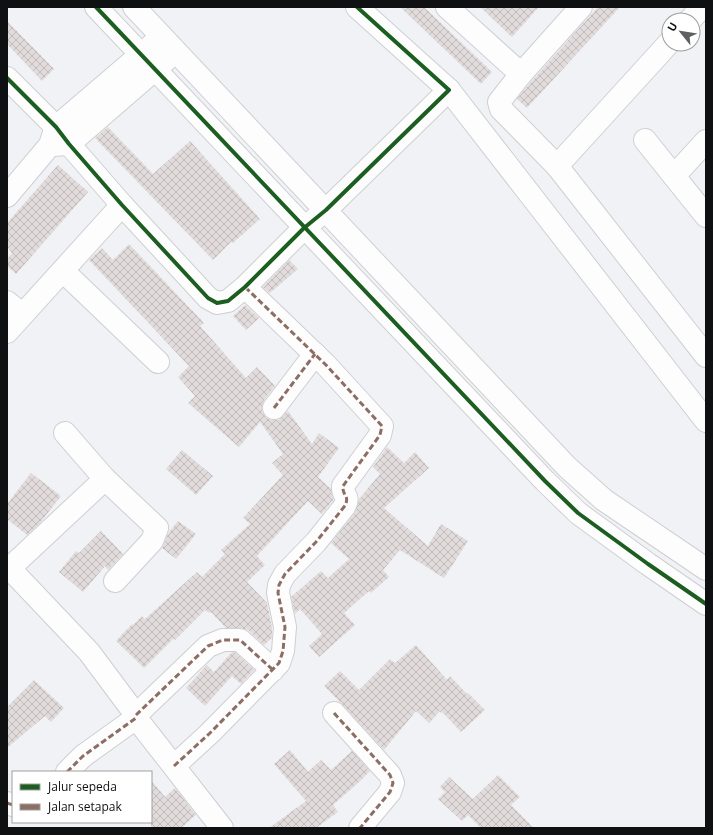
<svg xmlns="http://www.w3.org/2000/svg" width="713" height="835" viewBox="0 0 713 835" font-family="'Open Sans',sans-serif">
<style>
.building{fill:url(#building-cross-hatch)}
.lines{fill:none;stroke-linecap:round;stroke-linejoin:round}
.minor-casing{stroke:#cecfd2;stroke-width:24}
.minor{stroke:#fdfdfe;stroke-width:22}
.quiet{stroke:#8d6e63;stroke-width:3;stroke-dasharray:6 3;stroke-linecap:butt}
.cycleway-casing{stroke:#fff;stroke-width:6}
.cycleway{stroke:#1b5e20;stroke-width:4}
</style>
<defs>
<pattern id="building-cross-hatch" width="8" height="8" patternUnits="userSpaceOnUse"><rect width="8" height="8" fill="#e2dbdb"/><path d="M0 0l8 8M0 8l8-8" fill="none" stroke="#c1bbbb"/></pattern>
</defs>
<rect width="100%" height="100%" fill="#f1f2f6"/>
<g class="building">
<path d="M400,7h24l68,65 -11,12z"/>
<path d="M480,7h59l-27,30z"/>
<path d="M598,7h22l-93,101 -10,-9 14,-17z"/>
<path d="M7,21l47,48 -12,12 -35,-37z"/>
<path d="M108,127l45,47 37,-33 70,78 -27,24 -2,-1 -18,18 -118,-122z"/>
<path d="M58,165l30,27 -72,82 -9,-8v-7l5,-6 -5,-7v-23z"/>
<path d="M129,244l75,79 -4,3 46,52 11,-11 18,19 -11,14 -2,6v6l4,6 6,2h6l10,-9 24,33 7,-11 20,15 -21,29 13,12 2,11 -11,14 -14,-13 -51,55 8,9 -18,17 20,21 5,25v10l-8,7 -16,-15 -8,-2h-14l-15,-16 -2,1 -4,-3 -30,30 -2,-1 -29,29 -28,-27 16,-17 1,1 9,-9 3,3 52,-47 5,5 23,-23 -4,-4 29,-26 -7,-6 40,-43 -11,-12 11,-9 -23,-32 -21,25 -51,-44 7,-7 -17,-19 11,-11 -100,-106 13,-12 11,12z"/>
<path d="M289,260l9,9 -28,24 -7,-6z"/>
<path d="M245,305l14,13 -13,12 -13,-14z"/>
<path d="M387,447l17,16 11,-11 14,16 -45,40 44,38 13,-22 27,17 -24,37 -44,-28 -17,20 6,7 -18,16 -2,-2 -25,22 11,12 -36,32 -10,-11 13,-12 -22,-25 -5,5 -4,-17 30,-26 7,7 21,-19 -18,-16 24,-30 4,-14 21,-25 -7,-7z"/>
<path d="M182,450l31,26 -17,19 -30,-26z"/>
<path d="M31,473l30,23 -22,28 -12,11 -20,-16v-15z"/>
<path d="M178,521l18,13 -20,25 -14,-11 7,-16z"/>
<path d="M101,531l22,23 -15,16 -3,-4 -22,26 -24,-20 17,-21 3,2z"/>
<path d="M416,645l31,35 3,-4 17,18 1,-1 17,17 -24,22 -19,-20 -1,1 -1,-2 -11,12 -13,-12 -32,39 -41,-45 -19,-19 16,-15 19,19 31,-31 5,4z"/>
<path d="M232,652h3l19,18 -13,14 -9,-8 -27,30 -19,-18 21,-23 7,7z"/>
<path d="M34,680l30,28 -13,14 -6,-6 -38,32v-41z"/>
<path d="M290,750l18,22 13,-12 10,10 21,-19 18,20 -12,12 -25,22 5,7 -22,16h-47l37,-27 -32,-37z"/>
<path d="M498,775l22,22 -9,8 23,23h-53l-13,-13 -6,6 -24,-22 7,-7 -5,-5 9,-10 24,22z"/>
<path d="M151,780l14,17 10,-9 21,27 -15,13h-30z"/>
</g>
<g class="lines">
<g class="minor-casing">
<g id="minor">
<path d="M96,7l449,474 33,32 70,51 58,40"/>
<path d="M134,7l433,460 37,33 102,69"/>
<path d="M447,7l74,67"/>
<path d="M690,20l12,-13"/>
<path d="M669,43l-112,123 149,190"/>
<path d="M7,78l49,49 13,17 53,61 86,93 9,5 11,-2 17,-14 59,-59 22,-18 123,-120 -92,-83"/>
<path d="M449,90l257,331"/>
<path d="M645,140l61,76"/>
<path d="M53,145l16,-1 97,-84"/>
<path d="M557,166l-56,-57 -2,-7 22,-28 60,-67"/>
<path d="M674,176l32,-35"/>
<path d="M7,196l43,-51 6,-18 97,-83"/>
<path d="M63,271l95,91"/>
<path d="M7,302l15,12"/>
<path d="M7,332l115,-127"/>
<path d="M274,408l41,-54"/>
<path d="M65,433l40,46 52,49 -5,13 -37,40"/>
<path d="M105,479l-92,86 1,8 75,79 47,63v3l86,110"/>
<path d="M334,713l56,62 3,8 -3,9 -30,36"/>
<path d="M136,715l72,-69 15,-6h17l33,30"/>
<path d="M174,766l36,-33 69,-70 4,-12 2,-24 -7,-34 1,-8 6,-11 31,-32 28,-35c7,-12 -2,-10 -1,-21l37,-51 2,-9 -56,-61 -81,-78"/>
<path d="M67,772l16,-16 53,-38"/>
<path d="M7,803l6,2"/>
</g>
</g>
<use href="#minor" class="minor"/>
<g class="quiet">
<path d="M274,408l41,-54"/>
<path d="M334,713l56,62 3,8 -3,9 -30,36"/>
<path d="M136,715l72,-69 15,-6h17l33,30"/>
<path d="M174,766l36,-33 69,-70 4,-12 2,-24 -7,-34 1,-8 6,-11 31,-32 28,-35c7,-12 -2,-10 -1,-21l37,-51 2,-9 -56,-61 -81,-78"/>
<path d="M67,772l16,-16 53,-38"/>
<path d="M7,803l6,2"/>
</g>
<g class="cycleway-casing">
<g id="cycleway">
<path d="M96,7l449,474 33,32 70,51 58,40"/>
<path d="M7,78l49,49 13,17 53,61 86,93 9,5 11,-2 17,-14 59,-59 22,-18 123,-120 -92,-83"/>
</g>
</g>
<use href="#cycleway" class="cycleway"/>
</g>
<rect width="713" height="835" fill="none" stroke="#0f1012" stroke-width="16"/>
<rect x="12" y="771" width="140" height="52" fill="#ffffff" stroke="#9f9fa0"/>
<rect x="20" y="784" width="20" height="6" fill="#1b5e20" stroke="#9f9fa0"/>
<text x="48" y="791" font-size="12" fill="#0f1012">Jalur sepeda</text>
<rect x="20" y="804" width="20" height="6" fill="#8d6e63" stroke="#9f9fa0"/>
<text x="48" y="811" font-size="12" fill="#0f1012">Jalan setapak</text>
<g transform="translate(681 32) rotate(300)"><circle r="19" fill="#ffffff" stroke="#9f9fa0"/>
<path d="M0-3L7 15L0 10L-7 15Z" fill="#5e5f62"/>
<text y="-6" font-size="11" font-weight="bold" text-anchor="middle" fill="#0f1012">U</text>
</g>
</svg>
